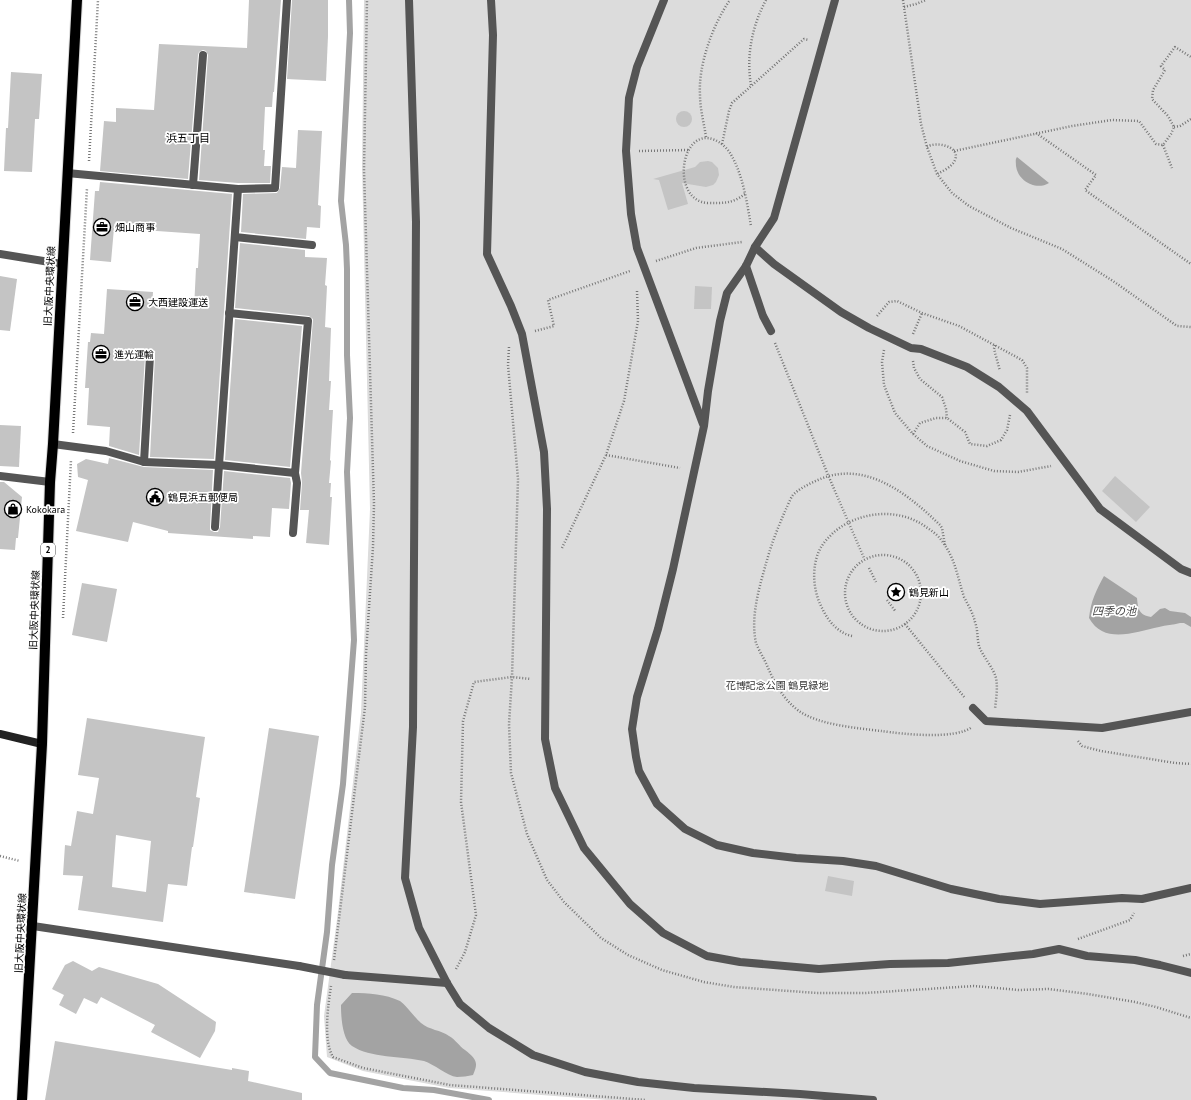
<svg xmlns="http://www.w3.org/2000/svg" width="1191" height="1100" viewBox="0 0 1191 1100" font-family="'PT Sans','Noto Sans JP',sans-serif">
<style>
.green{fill:#dcdcdc}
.water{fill:#a3a3a3}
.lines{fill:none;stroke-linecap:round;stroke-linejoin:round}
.stream{stroke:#a3a3a3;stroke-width:6}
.building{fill:#c4c4c4;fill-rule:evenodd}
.primary-casing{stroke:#dbdbdb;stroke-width:12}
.path{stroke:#777;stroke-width:2.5;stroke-dasharray:1 2;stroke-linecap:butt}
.lane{stroke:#555;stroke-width:8}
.street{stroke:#555;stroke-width:8}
.secondary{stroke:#222;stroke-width:8}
.primary{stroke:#000;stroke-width:10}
.lane-bridge{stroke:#555;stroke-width:8}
.labels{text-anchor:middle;stroke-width:3.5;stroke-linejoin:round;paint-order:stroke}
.shield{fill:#fff;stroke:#4c4c4c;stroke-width:1}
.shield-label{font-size:9px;font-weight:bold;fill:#000}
.poi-label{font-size:10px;fill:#000;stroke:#fff;text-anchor:start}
.street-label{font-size:10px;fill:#000;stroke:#fff}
.park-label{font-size:10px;fill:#333;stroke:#fff}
.neighbourhood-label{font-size:11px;fill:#000;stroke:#fff}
.water-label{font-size:11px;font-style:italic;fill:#444;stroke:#fff}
</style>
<rect width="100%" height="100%" fill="#fff"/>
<path class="green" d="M364,0h827v1100h-583l-159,-12 -86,-17 -36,-14 -3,-41 14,-104 23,-199 9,-204 -8,-344z"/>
<g class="water">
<path d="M1017,157l32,26c-13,8 -31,-2 -33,-17 0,-4 -1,-6 1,-9z"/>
<path d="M1104,576l33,22c1,11 2,17 14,19l9,-8 5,-1 5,3 15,2 6,4v10l-7,-4h-4c-7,2 -14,2 -21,4 -24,5 -55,18 -70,-9 2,-18 7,-27 15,-42z"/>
<path d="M352,993c17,0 33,1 48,8 5,3 15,17 21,22 8,7 20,7 28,13 7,4 10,10 16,14 11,9 14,12 8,25 -5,1 -11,2 -16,2 -10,-1 -23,-13 -33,-16 -22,-5 -54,-3 -72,-15 -10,-7 -11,-30 -11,-41z"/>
</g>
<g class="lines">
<path class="stream" d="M349,0l1,33 -9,168 5,44 1,24v86l3,63 -3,54 7,168 -11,144 -11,81 -5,67 -10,73 -2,52 15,16 73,15 31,2 55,10"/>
</g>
<g class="building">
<path d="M249,0h32l-7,92h-1l-1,15h-7l-2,43h2l-1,16h7l-1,17h-32l-39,-3 9,-125 -2,-4 -3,-1 -4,2 -1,3 -10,124 -88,-8 4,-50 12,1v-14l38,2 5,-66 88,4z"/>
<path d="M292,0h36v36l-2,45 -39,-2z"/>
<path d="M11,72l31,2 -3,45h-4l-3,53 -28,-1 2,-43h2z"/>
<circle cx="684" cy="119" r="8"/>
<path d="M298,130l24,1 -4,74 3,1 -1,22 -13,-1 -1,12 -65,-7 2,-38 34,-1 3,-5 2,-21 14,1z"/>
<path d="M708,161l4,1 6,6 1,7 -3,7 -3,3 -7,2 -24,-4 6,21 -20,6 -9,-30 -6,-1 42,-12 5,-5z"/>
<path d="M100,182l132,12 -18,265 -64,-2 5,-101v-3l-4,-2h-4l-2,5 -6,99 -30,-9 1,-19 -23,-2 2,-37h-4l3,-46h2l1,-9 13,1 3,-45 46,3 -1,14 42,3 2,-41h2l2,-34 -86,-6 -3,34 -21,-2 5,-69h4z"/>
<path d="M240,243l65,7v7l22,1 -2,27 2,1 -2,41 6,1 -2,53h2l-2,29h4l-3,50 1,1 -2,22h2l-1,14h2l-3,48 -23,-2 3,-33h-9l2,-27 -1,-10 12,-154 -4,-3 -74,-8z"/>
<path d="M0,276l17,3 -7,52 -10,-1z"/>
<path d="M695,286l17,1 -1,22h-17z"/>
<path d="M235,319l67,7 -12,141 -65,-7z"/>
<path d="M0,425l21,1 -2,41 -19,-1z"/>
<path d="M109,458l35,9 69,3 -3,57v3l4,2h4l2,-5 4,-56 66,7 1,5 -2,26 -17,-1 -2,29 -17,-1v3l-85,-6v-2l-35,-9 -5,20 -52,-11 12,-51 -10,-3 -1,-13 9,-5 22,5z"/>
<path d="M1115,476l35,31 -14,15 -34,-31z"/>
<path d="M0,482h4l18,15 -4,41h-2l-1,12 -15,-1z"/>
<path d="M82,583l35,6 -10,53 -35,-7z"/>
<path d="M87,718l118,19 -9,60 4,1 -7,49h-1l-5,39 -19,-2 -5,38 -85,-12 5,-34 -20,-1 2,-30 6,1 6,-35 16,3 6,-36 -21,-3zM116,835l35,6 -5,51 -34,-5z"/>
<path d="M269,728l50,8 -24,163 -51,-7z"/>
<path d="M828,876l26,5 -2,15 -27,-5z"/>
<path d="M73,961l19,10 7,-4 59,17 58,38 -1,9 -15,27 -49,-26 4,-7 -54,-28 -4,7 -13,-6 -8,16 -17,-9 5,-10 -12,-6 13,-24z"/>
<path d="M55,1041l177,29v-2l17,3 -1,10 54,12v7h-257z"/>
</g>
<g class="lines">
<g class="primary-casing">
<path id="primary" d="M22,1100l20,-356 8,-262 3,-38 24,-444"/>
</g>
<g class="path">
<path d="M903,0l18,124 6,23 10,27 15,19 17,13 42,22 51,21 51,32 64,45 14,1"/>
<path d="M904,7l12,-3 10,-4"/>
<path d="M751,85c-5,-29 1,-59 15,-85"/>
<path d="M1174,127l6,-1 11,-7"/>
<path d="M1036,133l60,42 -11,15 106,74"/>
<path d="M706,137c-2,-14 -6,-28 -6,-42 -2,-30 13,-71 30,-95"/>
<path d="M722,144l7,-33 3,-8 72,-64 5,1"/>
<path d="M1163,145l9,23"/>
<path d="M927,147c8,-6 34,-1 28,13 -3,7 -12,11 -18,14"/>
<path d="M639,151l49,-1"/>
<path d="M954,151l118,-25 40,-6 27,1 17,23 7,1 8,-11 3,-7 -6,-11 -16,-17 1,-9 12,-20 -4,-4 14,-19 16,10"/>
<path d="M89,161l9,-161"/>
<path d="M745,194c-13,10 -22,9 -37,9 -38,-2 -28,-78 7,-63 5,2 12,8 15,13 13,21 17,50 21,73"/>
<path d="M656,261l40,-13 46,-6"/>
<path d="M877,316l12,-14 8,-1 25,12 37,13 63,34 5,8v25"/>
<path d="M535,331l19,-5 -6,-26 82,-29"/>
<path d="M913,334l9,-21"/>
<path d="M775,343l53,132 36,83"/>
<path d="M995,345l-1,4 6,22"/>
<path d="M509,347l-1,18 10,114 -6,198 -3,47 2,49 16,61 20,46 17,22 37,36 27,17 34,15 42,12 30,5 83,6h48l109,-7 45,4 29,-1 40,5 47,8 21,5 35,11"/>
<path d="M884,350l-2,12 2,23 11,28 18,21 14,12 33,15 34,10 24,1 33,-6"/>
<path d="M913,361l1,7 6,11 22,18 4,12 1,9"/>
<path d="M73,433l14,-245"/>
<path d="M913,434l7,-11 16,-5h11l18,14 5,12 17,2 14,-6 6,-10 3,-15"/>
<path d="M606,455l74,13"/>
<path d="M945,545l-3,-17 -2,-3c-32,-31 -75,-66 -122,-45 -9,4 -18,8 -25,15 -3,4 -5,10 -7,14 -7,16 -14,33 -19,51 -7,25 -17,56 -11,83 2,5 5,11 8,16 9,20 17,39 35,52 20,14 58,17 82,20 22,3 74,9 91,-4"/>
<path d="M562,548l44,-93 18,-54 14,-80 -1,-30"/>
<circle cx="883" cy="593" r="38"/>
<path d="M869,568l7,14"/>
<path d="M887,600l9,12"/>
<path d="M63,618l8,-158"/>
<path d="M905,624l60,74"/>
<path d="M852,636c-14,-3 -24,-15 -30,-28 -9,-17 -11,-41 -2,-59 3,-6 8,-11 13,-16 25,-22 66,-26 93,-6 6,4 12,8 16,14 14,19 15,35 22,56 4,8 9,16 11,25 3,8 2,16 4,24 4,11 14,21 17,32 2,10 0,21 -1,31"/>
<path d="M1078,741l4,5 19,5 74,12 16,1"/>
<path d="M0,856l20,5"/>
<path d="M1078,939l52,-19 4,-7"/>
<path d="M1183,956l8,-2"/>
<path d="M334,960l31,-253 1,-53 7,-107 1,-43 -10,-334 3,-170"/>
<path d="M456,969l9,-17 11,-37 -15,-113 2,-81 11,-39 38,-5 19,2"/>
<path d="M331,986c-3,20 -8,54 2,71l30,11 87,17 196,15"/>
</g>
<g class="lane">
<path d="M193,185l10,-130"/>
<path d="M235,237l77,8"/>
<path d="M144,462l6,-106"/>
<path d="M215,527l4,-62"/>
<path d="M293,533l4,-50 -2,-10"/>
</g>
<g class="street">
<path d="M409,0l7,222 -3,505 -8,151 14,50 28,55 13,21 29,24 44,27 52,17 53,10 56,6 106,6 73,6"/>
<path d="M491,0l2,35 -6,219 24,52 11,28 22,118 3,57 -2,230 10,49 29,60 46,56 33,29 44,23 33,6 79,7 71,-5 58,-1 85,-9 26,-5 28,7 48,4 25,5 31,8"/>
<path d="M664,0l-27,67 -8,31 -3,53 5,63 6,34 66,176"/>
<path d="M835,0l-61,218 -19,29 -9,19 -19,27 -7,28 -12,70 -4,35 -31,143 -15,60 -21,68 -5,32 4,28 3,14 18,33 28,25 32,16 36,8 43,5 47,3 33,5 75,23 48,10 41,5 82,-6 20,1 49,-11"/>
<path d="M67,173l171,16 37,-1 12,-188"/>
<path d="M755,247l19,17 67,48 28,16 42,20 10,1 46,18 32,20 28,24 73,98 81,60 10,4"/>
<path d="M0,254l62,10"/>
<path d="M746,266l17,50 8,15"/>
<path d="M53,444l53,7 38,11 75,3 76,8 13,-152 -79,-8"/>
<path d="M219,465l19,-276"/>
<path d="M0,476l50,6"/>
<path d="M973,708l13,13 116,7 89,-16"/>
<path d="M33,926l266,40"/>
<path d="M345,975l102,8"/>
</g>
<path class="secondary" d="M0,734l42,10"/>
<use href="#primary" class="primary"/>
<path class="lane-bridge" d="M299,966l46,9"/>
</g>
<defs>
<g id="office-ring" transform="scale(0.9)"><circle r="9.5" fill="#fff" stroke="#000" stroke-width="1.5"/><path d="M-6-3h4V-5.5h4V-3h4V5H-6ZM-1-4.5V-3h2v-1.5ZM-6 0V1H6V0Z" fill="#000"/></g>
<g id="civic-ring" transform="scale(0.9)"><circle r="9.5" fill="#fff" stroke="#000" stroke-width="1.5"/><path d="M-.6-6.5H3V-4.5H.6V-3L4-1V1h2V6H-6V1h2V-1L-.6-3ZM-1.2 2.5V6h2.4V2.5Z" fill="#000"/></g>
<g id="shop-ring" transform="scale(0.9)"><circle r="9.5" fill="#fff" stroke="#000" stroke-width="1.5"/><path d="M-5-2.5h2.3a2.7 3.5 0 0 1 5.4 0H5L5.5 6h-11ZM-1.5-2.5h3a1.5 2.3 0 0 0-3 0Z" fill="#000"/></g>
<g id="sight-ring" transform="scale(0.9)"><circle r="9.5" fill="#fff" stroke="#000" stroke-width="1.5"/><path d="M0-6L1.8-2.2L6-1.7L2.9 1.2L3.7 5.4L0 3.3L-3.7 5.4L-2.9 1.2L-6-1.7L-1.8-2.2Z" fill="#000"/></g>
</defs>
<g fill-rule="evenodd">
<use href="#office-ring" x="102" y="227"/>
<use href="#office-ring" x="135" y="302"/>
<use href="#office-ring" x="101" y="354"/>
<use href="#civic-ring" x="155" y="497"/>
<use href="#shop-ring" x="13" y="509"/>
<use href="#sight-ring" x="896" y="592"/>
</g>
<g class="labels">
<rect class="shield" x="41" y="543" width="14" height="14" rx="3"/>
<g class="shield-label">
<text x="48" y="553">2</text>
</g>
<g class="poi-label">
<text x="115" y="231">畑山商事</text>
<text x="148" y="306">大西建設運送</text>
<text x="114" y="358">進光運輸</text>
<text x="168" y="501">鶴見浜五郵便局</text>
<text x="26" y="513">Kokokara</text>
<text x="909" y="596">鶴見新山</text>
</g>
<g class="street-label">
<text transform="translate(49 286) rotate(-87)" y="4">旧大阪中央環状線</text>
<text transform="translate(34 610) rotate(-88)" y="4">旧大阪中央環状線</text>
<text transform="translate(20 933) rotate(-87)" y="4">旧大阪中央環状線</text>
</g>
<g class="park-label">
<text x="777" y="689">花博記念公園 鶴見緑地</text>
</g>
<g class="neighbourhood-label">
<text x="188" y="142">浜五丁目</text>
</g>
<g class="water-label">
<text x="1114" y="615">四季の池</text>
</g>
</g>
</svg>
